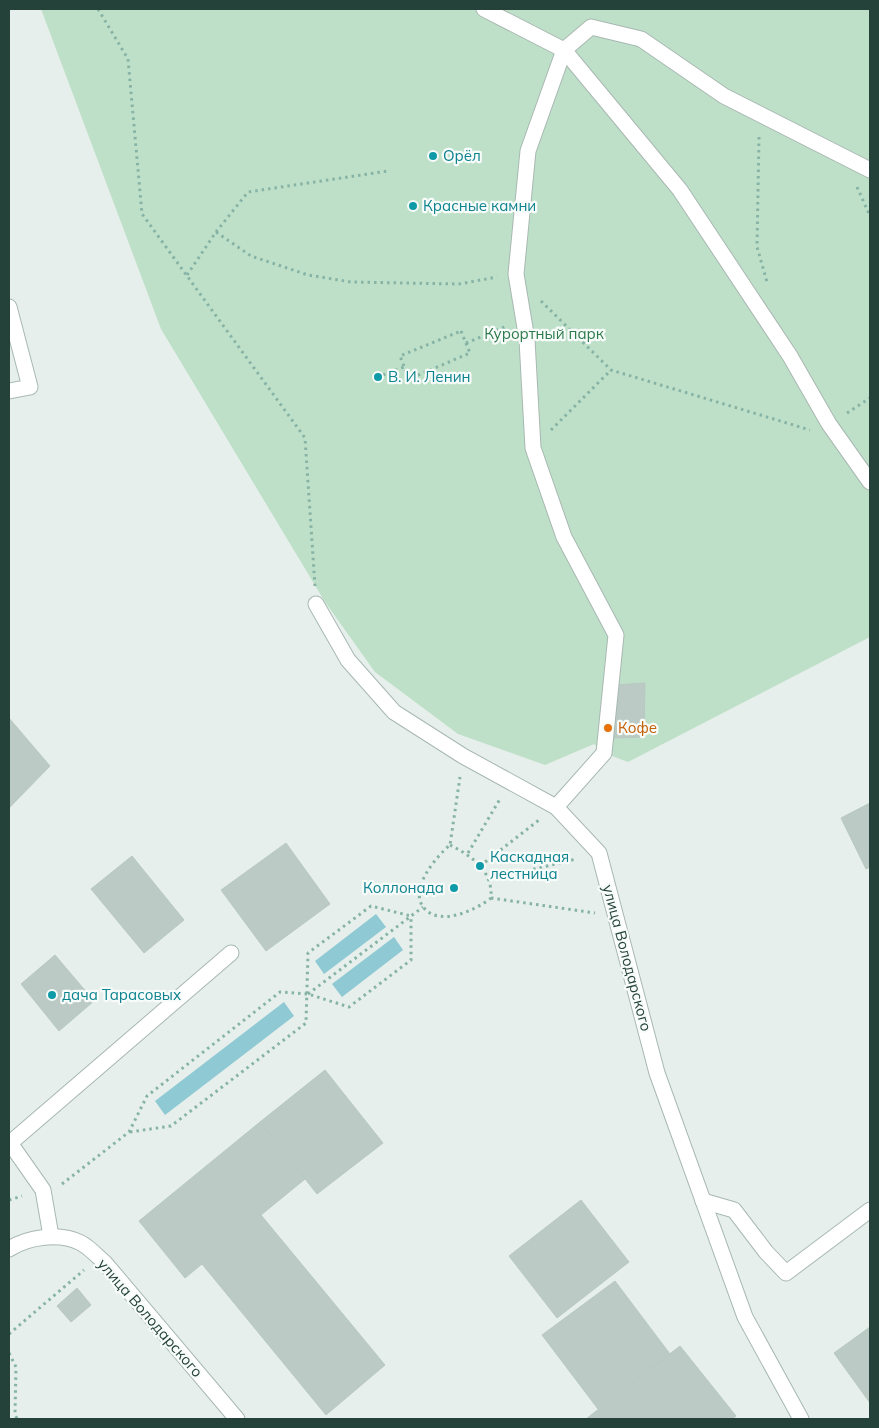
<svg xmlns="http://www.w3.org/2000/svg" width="879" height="1428" viewBox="0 0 879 1428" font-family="Mulish,sans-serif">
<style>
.green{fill:#bfe0c8}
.water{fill:#8ec9d4}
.building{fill:#bbcac4;stroke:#b8c9c2}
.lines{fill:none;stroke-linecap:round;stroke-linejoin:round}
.minor-casing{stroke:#a8b8b2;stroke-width:17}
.path{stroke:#86b3a5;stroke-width:3;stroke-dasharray:2.5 4;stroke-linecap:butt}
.minor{stroke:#fff;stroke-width:15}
.culture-dot{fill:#0f9aa8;stroke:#f7fbf9;stroke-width:2}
.food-dot{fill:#e8710a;stroke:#f7fbf9;stroke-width:2}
.labels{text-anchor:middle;stroke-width:4.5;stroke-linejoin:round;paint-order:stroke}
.culture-label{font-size:15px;fill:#0d838f;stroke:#f7fbf9;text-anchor:start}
.park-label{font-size:15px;fill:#2d7a4b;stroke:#f7fbf9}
.food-label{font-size:15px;fill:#c56008;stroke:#f7fbf9;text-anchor:start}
.street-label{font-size:15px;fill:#24423a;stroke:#f7fbf9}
</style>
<rect width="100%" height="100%" fill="#e6efeb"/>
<path class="green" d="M41,9h829v628l-242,125 -24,-9 -10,-9 -49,21 -87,-31 -83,-62 -50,-70 -164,-273z"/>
<g class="water">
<path d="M376,914l10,13 -62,47 -9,-13z"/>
<path d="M394,937l9,13 -61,47 -10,-13z"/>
<path d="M284,1002l10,14 -129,99 -10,-14z"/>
</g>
<g class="building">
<path d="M645,683l-1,54 -30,1 1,-53z"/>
<path d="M9,718l41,48 -41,42z"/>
<path d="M870,803v64l-4,2 -25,-51z"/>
<path d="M286,843l44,61 -64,47 -45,-61z"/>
<path d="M132,856l52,64 -40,33 -53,-64z"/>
<path d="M55,955l39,46 -35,30 -38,-47z"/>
<path d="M325,1070l58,73 -66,51 -57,-72z"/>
<path d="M260,1122l45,57 -44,36 124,150 -59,50 -124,-151 -17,14 -46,-57z"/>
<path d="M581,1200l48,62 -72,56 -48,-62z"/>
<path d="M615,1281l55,73 -72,55 -56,-74z"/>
<path d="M77,1288l14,17 -20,17 -14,-16z"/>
<path d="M870,1327v76l-36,-50z"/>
<path d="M680,1346l56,70 -4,3h-146z"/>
</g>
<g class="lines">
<g class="minor-casing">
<g id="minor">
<path d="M484,9l80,41 116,140 110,166 39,68 41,58"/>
<path d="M9,307l21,80 -21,4"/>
<path d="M316,604l32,56 46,52 69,44 93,51 43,46 58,220 88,244 56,102"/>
<path d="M556,807l48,-54 12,-118 -52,-98 -31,-89 -6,-108 -11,-66 12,-123 36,-101 27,-23 50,12 83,57 146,74"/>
<path d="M10,1143l33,47 8,46"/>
<path d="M9,1144l222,-191"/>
<path d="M703,1201l31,9 32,42 20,21 84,-63"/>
<path d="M9,1249c19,-12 50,-17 72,-6 8,4 17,14 24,20l132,156"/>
</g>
</g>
<g class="path">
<path d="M98,9l30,50 14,155 163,224 10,148"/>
<path d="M759,137l-2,110 10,35"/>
<path d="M857,187l13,29"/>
<path d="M216,232l32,-40 140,-21"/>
<path d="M187,275l29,-43 35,24 57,19 43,7 108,2 38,-7"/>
<path d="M541,301l70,69 199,60"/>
<path d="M461,331l9,22 -61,26 -9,-23z"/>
<path d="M466,343l39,-16"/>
<path d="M383,375l21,-8"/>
<path d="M847,413l23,-15"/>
<path d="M551,430l60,-60"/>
<path d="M450,845c22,11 43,26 41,53 -15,12 -51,29 -67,10 -16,-19 13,-52 26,-63l10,-68"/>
<path d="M468,853l32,-54"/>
<path d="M480,866l59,-46"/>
<path d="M489,880l87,-21"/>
<path d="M491,898l104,15"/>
<path d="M308,994l115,-87"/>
<path d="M130,1132l41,-6 135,-103 2,-70 63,-47 40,10"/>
<path d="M62,1184l67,-52 18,-36 133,-104 28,2 41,13 62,-47v-44"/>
<path d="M9,1200l13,-4"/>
<path d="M9,1334l75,-64"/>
<path d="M9,1353l7,14 -1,47 2,5"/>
</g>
<use href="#minor" class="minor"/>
</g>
<g class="culture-dot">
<circle cx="433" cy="156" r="5"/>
<circle cx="413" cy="206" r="5"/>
<circle cx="378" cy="377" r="5"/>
<circle cx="480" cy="866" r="5"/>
<circle cx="454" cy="888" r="5"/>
<circle cx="52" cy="995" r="5"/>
</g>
<circle class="food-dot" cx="608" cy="728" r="5"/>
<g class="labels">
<g class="culture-label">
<text x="443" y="161">Орёл</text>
<text x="423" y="211">Красные камни</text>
<text x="388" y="382">В. И. Ленин</text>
<text x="490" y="862">Каскадная<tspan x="490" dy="17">лестница</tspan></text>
<text x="444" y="893" text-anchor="end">Коллонада</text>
<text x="62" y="1000">дача Тарасовых</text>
</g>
<g class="park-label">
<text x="544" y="339">Курортный парк</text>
</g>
<g class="food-label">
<text x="618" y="733">Кофе</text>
</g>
<g class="street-label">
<text transform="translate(627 958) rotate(75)" y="5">улица Володарского</text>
<text transform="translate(150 1318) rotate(49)" y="5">улица Володарского</text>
</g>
</g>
<rect width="879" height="1428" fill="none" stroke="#24423a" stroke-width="20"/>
</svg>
